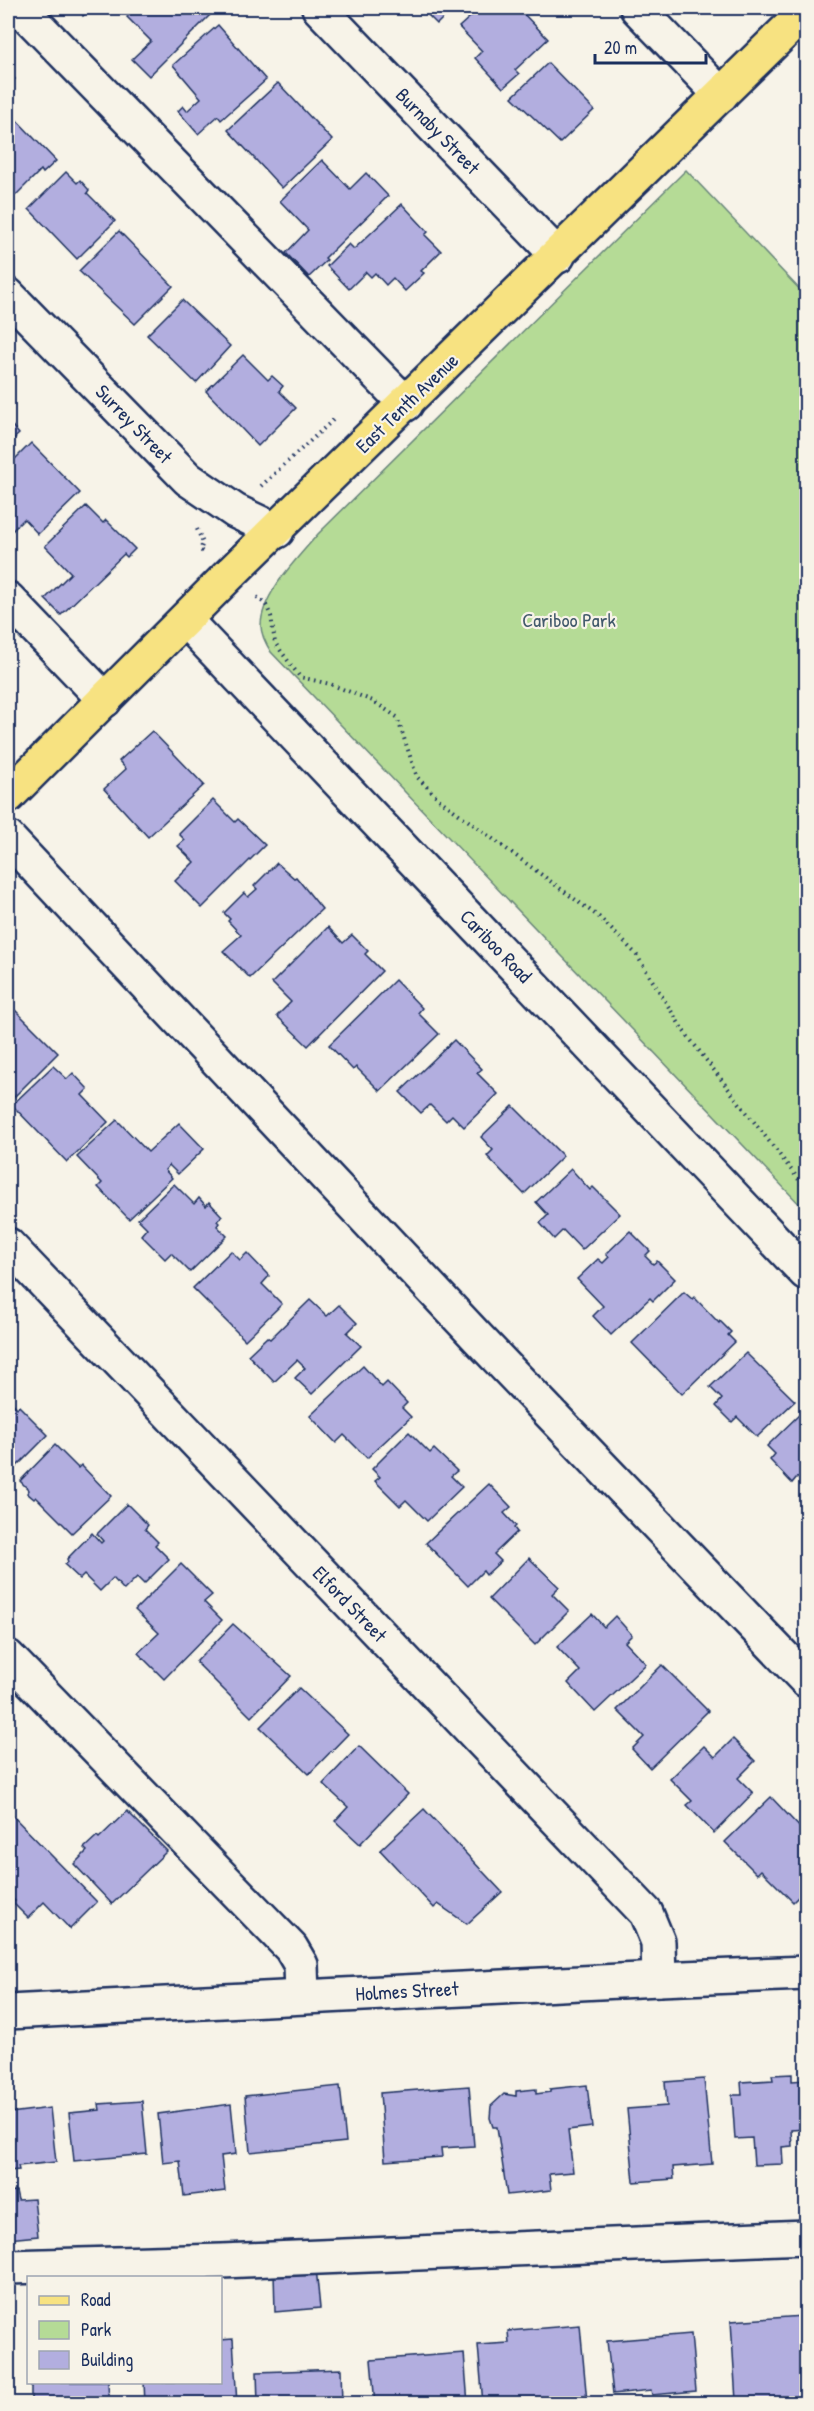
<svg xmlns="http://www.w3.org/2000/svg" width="814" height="2411" viewBox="0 0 814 2411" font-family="'Patrick Hand',sans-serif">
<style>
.green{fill:#b5db96;stroke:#68857a;stroke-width:1.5}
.building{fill:#b2aedf;stroke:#1b2f5e;stroke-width:1.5}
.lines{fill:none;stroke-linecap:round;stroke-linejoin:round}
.minor-casing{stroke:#1b2f5e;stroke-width:38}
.major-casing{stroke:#1b2f5e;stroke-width:38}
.path{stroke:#1b2f5e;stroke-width:4;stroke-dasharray:1.5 4.5;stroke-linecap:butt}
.minor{stroke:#f7f3e8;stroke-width:33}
.major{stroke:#f7e281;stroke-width:33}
.labels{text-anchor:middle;stroke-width:4.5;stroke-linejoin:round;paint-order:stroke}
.street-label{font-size:20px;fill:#1b2f5e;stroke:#f7f3e8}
.park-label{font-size:20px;fill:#425a6c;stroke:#f7f3e8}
</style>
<rect width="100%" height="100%" fill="#f7f3e8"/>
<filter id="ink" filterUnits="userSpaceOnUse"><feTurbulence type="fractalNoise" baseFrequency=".0167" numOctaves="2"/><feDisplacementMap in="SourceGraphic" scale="12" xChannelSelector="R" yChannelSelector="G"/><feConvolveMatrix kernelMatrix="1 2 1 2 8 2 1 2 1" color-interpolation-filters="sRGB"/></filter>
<g filter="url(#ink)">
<path class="green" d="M686,170l120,126v915l-535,-559c-5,-8 -10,-17 -10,-26 0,-32 37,-68 57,-92z"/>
<g class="building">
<path d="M80,8h12l-9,8z"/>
<path d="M132,8h75l5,5 -63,63 -17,-17 19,-18 -24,-24 8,-7z"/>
<path d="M421,8h32l-16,16z"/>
<path d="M480,8h38l30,31 -33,31 4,4 -16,14 -28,-30 7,-7 -23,-24z"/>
<path d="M218,25l48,55 -45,40 -3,-4 -20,18 -20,-23 5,-5 4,5 14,-13 -28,-33z"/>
<path d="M548,63l46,47 -34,33 -48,-46z"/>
<path d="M8,72l7,7 -7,7z"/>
<path d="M278,83l54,57 -50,48 -54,-58z"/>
<path d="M8,111l48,50 -13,12 -2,-3 -25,25 -8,-9z"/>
<path d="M322,160l28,29 16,-16 22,23 -63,62 2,2 -18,17 -23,-24 22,-23 -28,-29z"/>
<path d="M66,172l11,11 3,-3 9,10 -2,3 28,28 -38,38 -48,-50z"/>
<path d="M402,204l26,28 -3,3 16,16 -20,20 3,2 -19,18 -12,-13 -7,7 -11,-12 -4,4 -5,-5 -17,17 -22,-23 22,-22 5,5z"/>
<path d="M119,231l54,55 -38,38 -56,-53z"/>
<path d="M182,300l48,46 -34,37 -49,-48z"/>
<path d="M243,355l25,25 4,-4 11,10 -4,5 17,17 -38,38 -52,-55z"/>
<path d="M8,421l11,13 -11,10z"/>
<path d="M31,443l49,50 -42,41 -14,-15 -16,16v-69z"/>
<path d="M86,506l17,17 3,-3 29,29 -8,8 -3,-3 -63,61 -16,-16 26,-26 -26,-27z"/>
<path d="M152,731l52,54 -56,52 -44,-48 22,-20 -7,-8z"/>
<path d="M213,800l22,22 3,-3 27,26 -63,63 -27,-27 19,-19 -16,-16 7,-6 -6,-6z"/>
<path d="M277,863l17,15 2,-1 26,32 -72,69 -27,-27 18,-16 -13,-14 2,-2 -6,-6 20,-20 4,4 9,-8 -3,-3z"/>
<path d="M328,927l15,16 9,-8 16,16 -3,3 17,17 -74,75 -31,-30 14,-14 -19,-19z"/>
<path d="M395,980l27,28 -4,5 21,21 -59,57 -24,-24 -3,3 -24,-25z"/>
<path d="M8,1003l50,50 -49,49 -1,-1z"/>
<path d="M454,1040l28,29 -5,4 21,21 -34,33 -12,-12 -6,6 -16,-16 -9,8 -21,-21z"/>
<path d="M53,1066l14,13 6,-6 15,16 -6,6 26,27 -41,40 -55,-57z"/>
<path d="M513,1106l50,50 -39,38 -37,-38 6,-6 -12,-13z"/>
<path d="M117,1120l31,32 31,-29 25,26 -26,25 -9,-9 -4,5 7,8 -43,41 -31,-32 4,-4 -25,-26z"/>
<path d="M571,1169l19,21 3,-3 27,27 -38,36 -19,-20 -9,9 -14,-16 8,-8 -12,-13z"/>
<path d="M174,1184l20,20 5,-6 7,8 3,-4 13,14 -5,5 2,2 -2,3 10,10 -37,36 -19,-19 -6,6 -24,-24 6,-7 -9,-9z"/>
<path d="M630,1231l20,20 -5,5 8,8 4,-3 18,18 -22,22 -3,-3 -39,37 -18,-19 10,-10 -26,-27 21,-20 5,4 6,-6 -3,-3z"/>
<path d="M231,1251l9,9 7,-7 22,23 -7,8 20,20 -37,36 -52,-52z"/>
<path d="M684,1292l8,7 2,-2 25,26 1,-2 11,11 -3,3 7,7 -53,52 -50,-51z"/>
<path d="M310,1300l17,16 12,-11 18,18 -10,10 14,13 -49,48 -17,-16 10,-10 -8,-8 -23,22 -26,-27 19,-18 3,2z"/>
<path d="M746,1353l49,48 -38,36 -20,-20 -5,5 -16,-16 6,-7 -12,-12z"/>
<path d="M363,1366l19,21 5,-5 20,21 -5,5 9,9 -44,41 -23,-23 -8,8 -26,-27z"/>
<path d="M8,1398l9,10 2,-2 29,29 -37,37 -3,-4z"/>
<path d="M802,1412l4,4v71l-9,-10 -5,6 -22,-23 5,-6 -8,-8z"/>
<path d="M409,1432l21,21 4,-4 23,22 -6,5 11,11 -35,34 -21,-21 -6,6 -25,-25 5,-4 -8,-8z"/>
<path d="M55,1445l23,23 3,-3 30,31 -39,37 -36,-36 -2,2 -7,-6 2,-3 -9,-9z"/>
<path d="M489,1484l22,23 -7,6 12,13 -2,2 3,4 -23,22 7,7 -15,14 -3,-4 -15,15 -42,-43z"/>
<path d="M127,1504l21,21 -3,4 13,13 -3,3 14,14 -25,25 -7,-7 -13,13 -11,-12 -13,13 -16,-16 -4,4 -15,-14 3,-3 -1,-3 25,-26 9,10 2,-2 -6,-7z"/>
<path d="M529,1558l30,29 -7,7 17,17 -34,34 -46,-46z"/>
<path d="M181,1564l31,31 -8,7 18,18 -58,59 -26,-26 21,-20 -24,-23z"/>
<path d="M592,1614l12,13 11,-11 17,19 -7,7 21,22 -51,48 -27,-29 12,-12 -23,-24z"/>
<path d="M233,1624l58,52 -40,41 -55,-55z"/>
<path d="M662,1665l46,46 -58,57 -18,-19 12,-12 -27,-27z"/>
<path d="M299,1688l49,46 -39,40 -49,-47z"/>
<path d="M733,1739l22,22 -17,17 15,15 -39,40 -27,-28 5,-4 -22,-22 34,-33 11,11z"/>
<path d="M359,1746l49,48 -48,50 -25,-23 13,-14 -25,-23z"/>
<path d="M771,1797l35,37v55l-13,13 -32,-32 -4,4 -32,-32z"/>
<path d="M424,1809l78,83 -35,32 -29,-20 -4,4 -54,-58z"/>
<path d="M8,1811l89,91 -27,27 -26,-27 -16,16 -15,-15 2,-2 -7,-7z"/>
<path d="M127,1811l40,40 -55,53 -38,-40 13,-13 -3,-3 13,-12 2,2z"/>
<path d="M792,2074v7l14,-1v49l-15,1 1,16 -10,1 1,17 -29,1 -2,-27 -17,1 -3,-44h10l-1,-13 32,-2 -1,-5z"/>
<path d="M704,2079l8,85 -39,3 1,12 -40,3 -7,-73 40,-3 -2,-24z"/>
<path d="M587,2085l5,42 -24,3 5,42 -24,2 2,16 -44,5 -10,-68h-4l-3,-9 1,-12 13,-12 12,2v-5l20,-2v5l14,-2v-3z"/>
<path d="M340,2086l6,56 -96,10 -5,-56z"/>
<path d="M469,2086l5,60 -33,2 1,9 -57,4 -5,-68z"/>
<path d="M142,2101l5,53 -73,7 -5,-48 31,-3 -1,-6z"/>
<path d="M231,2104l5,50 -15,2 4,35 -41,5 -4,-35 -17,2 -5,-49z"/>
<path d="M50,2108l6,54 -38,4 1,4 -11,1v-54l2,-1v-3z"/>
<path d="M16,2191l2,9 16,-1 4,37 -30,3v-47z"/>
<path d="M316,2268l4,40 -45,4 -1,-40z"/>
<path d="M803,2316l3,80 -30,7 -40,-2 -5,-80z"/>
<path d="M580,2325l7,77 -104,2 -5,-59 31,-2 -1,-12z"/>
<path d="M691,2334l5,57 -44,4 -1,-5 -38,4 -6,-53z"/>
<path d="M233,2339l4,65h-92l-1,-22h76v-42z"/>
<path d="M464,2353l4,51h-93l-4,-44z"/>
<path d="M10,2369l3,35h-5v-34z"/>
<path d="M341,2369l1,35h-84l-1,-32z"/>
<path d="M31,2382h77l1,22h-78z"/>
</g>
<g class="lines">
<g class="minor-casing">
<g id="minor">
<path d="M20,8l386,396"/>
<path d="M319,8l239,248"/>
<path d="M637,8l84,87"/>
<path d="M8,295l180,184 47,32 42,20"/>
<path d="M8,599l97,101"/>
<path d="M185,620l621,653"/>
<path d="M8,838l470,500 328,342"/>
<path d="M8,1245l638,668 12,29 1,37"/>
<path d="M8,1657l283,291 10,17 1,31"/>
<path d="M8,2012l651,-33 147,-6"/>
<path d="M8,2267l214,-6 584,-24"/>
</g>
</g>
<g class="major-casing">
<path id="major" d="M8,796l221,-221 577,-564"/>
</g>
<g class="path">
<path d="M261,486l72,-66"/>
<path d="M197,529l6,14 -3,7 3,2"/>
<path d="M257,597l9,8 5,11 4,27 25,34 30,7 43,17 24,16 20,60 23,23 159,117 37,37 47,76 123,159"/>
</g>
<use href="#minor" class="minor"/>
<use href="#major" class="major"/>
</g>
</g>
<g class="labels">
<g class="street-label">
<text transform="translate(438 131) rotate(46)" y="7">Burnaby Street</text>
<text transform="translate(407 403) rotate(-44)" y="7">East Tenth Avenue</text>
<text transform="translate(134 424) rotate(46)" y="7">Surrey Street</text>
<text transform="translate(496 946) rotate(46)" y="7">Cariboo Road</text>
<text transform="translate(350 1604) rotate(46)" y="7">Elford Street</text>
<text transform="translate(407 1991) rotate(-3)" y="7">Holmes Street</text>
</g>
<g class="park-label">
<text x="569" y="627">Cariboo Park</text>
</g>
</g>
<rect width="814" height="2411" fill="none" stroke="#f7f3e8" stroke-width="30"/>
<rect x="15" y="15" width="784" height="2381" fill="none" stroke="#1b2f5e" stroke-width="2" filter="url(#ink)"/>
<rect x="27" y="2276" width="195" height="108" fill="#f7f3e8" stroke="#9fa5b1" stroke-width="1.5"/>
<rect x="39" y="2296" width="30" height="9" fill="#f7e281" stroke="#9fa5b1" stroke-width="1.5"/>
<text x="81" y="2306" font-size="18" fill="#1b2f5e">Road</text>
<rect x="39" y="2321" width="30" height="18" fill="#b5db96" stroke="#9fa5b1" stroke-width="1.5"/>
<text x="81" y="2336" font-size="18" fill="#1b2f5e">Park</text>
<rect x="39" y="2351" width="30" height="18" fill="#b2aedf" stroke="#9fa5b1" stroke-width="1.5"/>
<text x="81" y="2366" font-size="18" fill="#1b2f5e">Building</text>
<path d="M595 54v9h111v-9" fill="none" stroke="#1b2f5e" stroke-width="3"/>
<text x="604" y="54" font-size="18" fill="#1b2f5e" stroke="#f7f3e8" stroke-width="4.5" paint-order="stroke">20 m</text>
</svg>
